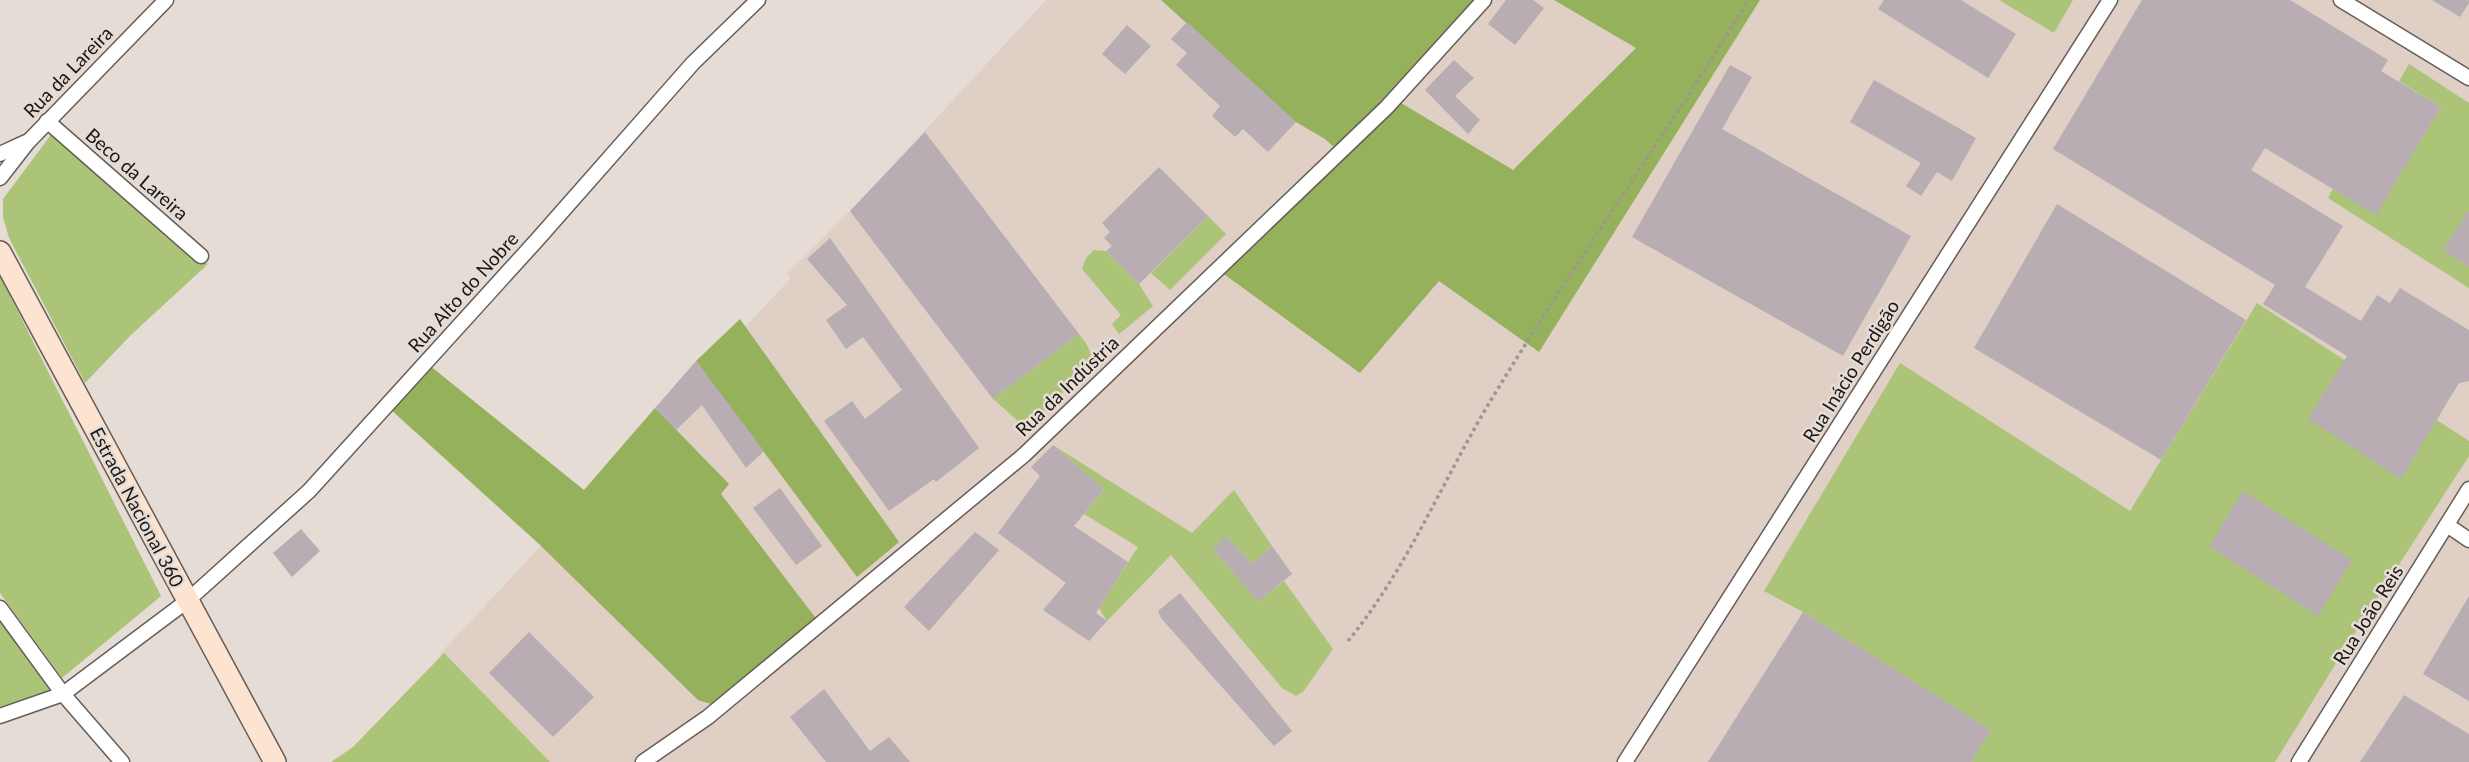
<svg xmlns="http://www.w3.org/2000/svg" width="2469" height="762" viewBox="0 0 2469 762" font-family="Lato,sans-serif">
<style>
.built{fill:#dfcfc4}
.green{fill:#abc478}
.forest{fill:#95b15b}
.building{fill:#b7adb3}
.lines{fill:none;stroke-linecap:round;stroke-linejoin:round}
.minor-casing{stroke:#655d58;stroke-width:17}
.secondary-casing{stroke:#655d58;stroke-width:24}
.path{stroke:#9e9691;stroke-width:3.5;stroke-dasharray:3.5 3.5;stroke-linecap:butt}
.minor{stroke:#fff;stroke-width:14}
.secondary{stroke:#fde4d0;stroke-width:21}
.labels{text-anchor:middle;stroke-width:5;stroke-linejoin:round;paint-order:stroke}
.street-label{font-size:19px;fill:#1b1715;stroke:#e6dcd6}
</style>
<rect width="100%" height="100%" fill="#e6dcd6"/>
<path class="built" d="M1046,0h1423v762h-1928l-102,-107 351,-376 -3,-5 63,-63z"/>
<g class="green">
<path d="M1999,0h74l-19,33z"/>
<path d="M2409,64l60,39v107l-25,40 25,17v21l-141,-90 5,-9 43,25 65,-107 -42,-26z"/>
<path d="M56,128l152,136 -77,71 -46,48 -76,-145 -6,-21v-18z"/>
<path d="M1208,216l18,18 -56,56 -19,-17z"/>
<path d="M1094,250l12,1 33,33 14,22 -34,28 -7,-10 9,-9 -39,-46 4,-11z"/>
<path d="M0,276l161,320 -99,82 -62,-85z"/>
<path d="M2257,303l212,138v15l-113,175 -81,131h-304l19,-32 -187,-118 -39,-21 136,-228 230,148z"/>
<path d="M1079,334c10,13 15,19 10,35l-64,58 -32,-28z"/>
<path d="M1053,445l139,88 42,-43 38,56 -19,18 -28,-27 -12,12 45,53 26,-21 49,68 -30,43 -7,4 -14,-8 -111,-133 -64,66 -8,-13 39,-61 -54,-33 20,-25z"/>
<path d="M0,608l63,86 -63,22z"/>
<path d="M444,653l106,109h-219l22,-15z"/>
</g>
<g class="forest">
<path d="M1161,0h320l-144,150 -12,-11 -29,-17z"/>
<path d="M1554,0h206l-221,352 -100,-71 -79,92 -139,-101 175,-172 117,70 123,-122z"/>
<path d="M740,319l159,223 -42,35 -161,-216z"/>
<path d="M429,365l155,125 71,-82 74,76 -8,10 97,127 -104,84 -16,-5 -159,-156 -150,-136z"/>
</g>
<g class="building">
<path d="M1506,0h27l11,8 -29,37 -27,-21z"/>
<path d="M1884,0h77l55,34 -28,44 -110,-69z"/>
<path d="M2142,0h148l98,60 -7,11 60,36 -65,108 -111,-67 -14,22 92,56 -38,61 56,34 16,-26 13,8 10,-15 69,42v51l-10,2 -58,96 -93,-60 39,-63 -84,-52 12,-19 -222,-136z"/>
<path d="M2432,0h37v3l-9,14z"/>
<path d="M1187,22l109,100 -28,30 -25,-23 -8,8 -23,-21 8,-10 -44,-41 11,-12 -16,-14z"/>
<path d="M1127,25l24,21 -26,28 -23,-20z"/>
<path d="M1454,60l20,18 -19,18 25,24 -12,14 -43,-44z"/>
<path d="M1730,65l22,12 -30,52 189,107 -68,120 -211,-119z"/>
<path d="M1874,80l102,58 -24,43 -15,-9 -16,24 -15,-10 15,-23 -71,-41z"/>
<path d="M925,132l154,202 -86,65 -143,-188z"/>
<path d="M1159,167l49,49 -69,68 -33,-33 6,-5 -8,-8 6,-6 -8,-9z"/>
<path d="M2057,204l189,116 -85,140 -187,-112z"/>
<path d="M2469,210v57l-26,-17z"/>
<path d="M830,238l149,210 -43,34 -2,-3 -45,32 -65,-90 28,-20 13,18 37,-29 -39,-53 -17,12 -20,-29 21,-15 -40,-46z"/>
<path d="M696,361l68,90 -18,17 -44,-63 -26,25 -21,-22z"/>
<path d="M1053,445l51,44 -30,37 54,36 -32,51 11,8 -18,20 -46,-31 23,-27 -68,-50 42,-57 -9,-9z"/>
<path d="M780,488l42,58 -26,19 -43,-57z"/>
<path d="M2243,491l109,69 -34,56 -109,-70z"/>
<path d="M301,529l19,22 -28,26 -19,-24z"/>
<path d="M975,532l24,18 -70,81 -25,-24z"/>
<path d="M1225,536l28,28 19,-18 20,28 -34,28 -45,-53z"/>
<path d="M1180,593l112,138 -18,15 -113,-128 -3,-7z"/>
<path d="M2469,596v105l-46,-27z"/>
<path d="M1803,612l188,118 -20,32h-263z"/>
<path d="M529,632l65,65 -41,40 -64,-64z"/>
<path d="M824,689l46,62 19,-14 21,25h-84l-36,-45z"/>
<path d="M2404,695l65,39v28h-109z"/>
</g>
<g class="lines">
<g class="minor-casing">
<g id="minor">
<path d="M2341,0l128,78"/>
<path d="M47,121l154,135"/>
<path d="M0,154l26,-12"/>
<path d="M0,178l28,-36 138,-142"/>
<path d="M2447,525l22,15"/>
<path d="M0,608l63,86 59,68"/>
<path d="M0,716l63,-22 124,-93 122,-110 228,-251 156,-177 65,-63"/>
<path d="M643,762l65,-45 316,-262 363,-348 97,-107"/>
<path d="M1625,762l485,-762"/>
<path d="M2299,762l170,-273"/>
</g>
</g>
<g class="secondary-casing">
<path id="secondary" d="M0,252l275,510"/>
</g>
<path class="path" d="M1348,641c59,-72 95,-161 143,-241 82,-135 174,-265 258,-400"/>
<use href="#minor" class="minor"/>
<use href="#secondary" class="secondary"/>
</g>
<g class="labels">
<g class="street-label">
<text transform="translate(68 72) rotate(-46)" y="7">Rua da Lareira</text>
<text transform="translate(137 174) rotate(41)" y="7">Beco da Lareira</text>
<text transform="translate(463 292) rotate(-48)" y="7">Rua Alto do Nobre</text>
<text transform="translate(1851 371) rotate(-58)" y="7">Rua Inácio Perdigão</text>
<text transform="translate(1067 386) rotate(-44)" y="7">Rua da Indústria</text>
<text transform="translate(137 507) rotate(62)" y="7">Estrada Nacional 360</text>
<text transform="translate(2368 615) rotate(-58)" y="7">Rua João Reis</text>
</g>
</g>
</svg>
